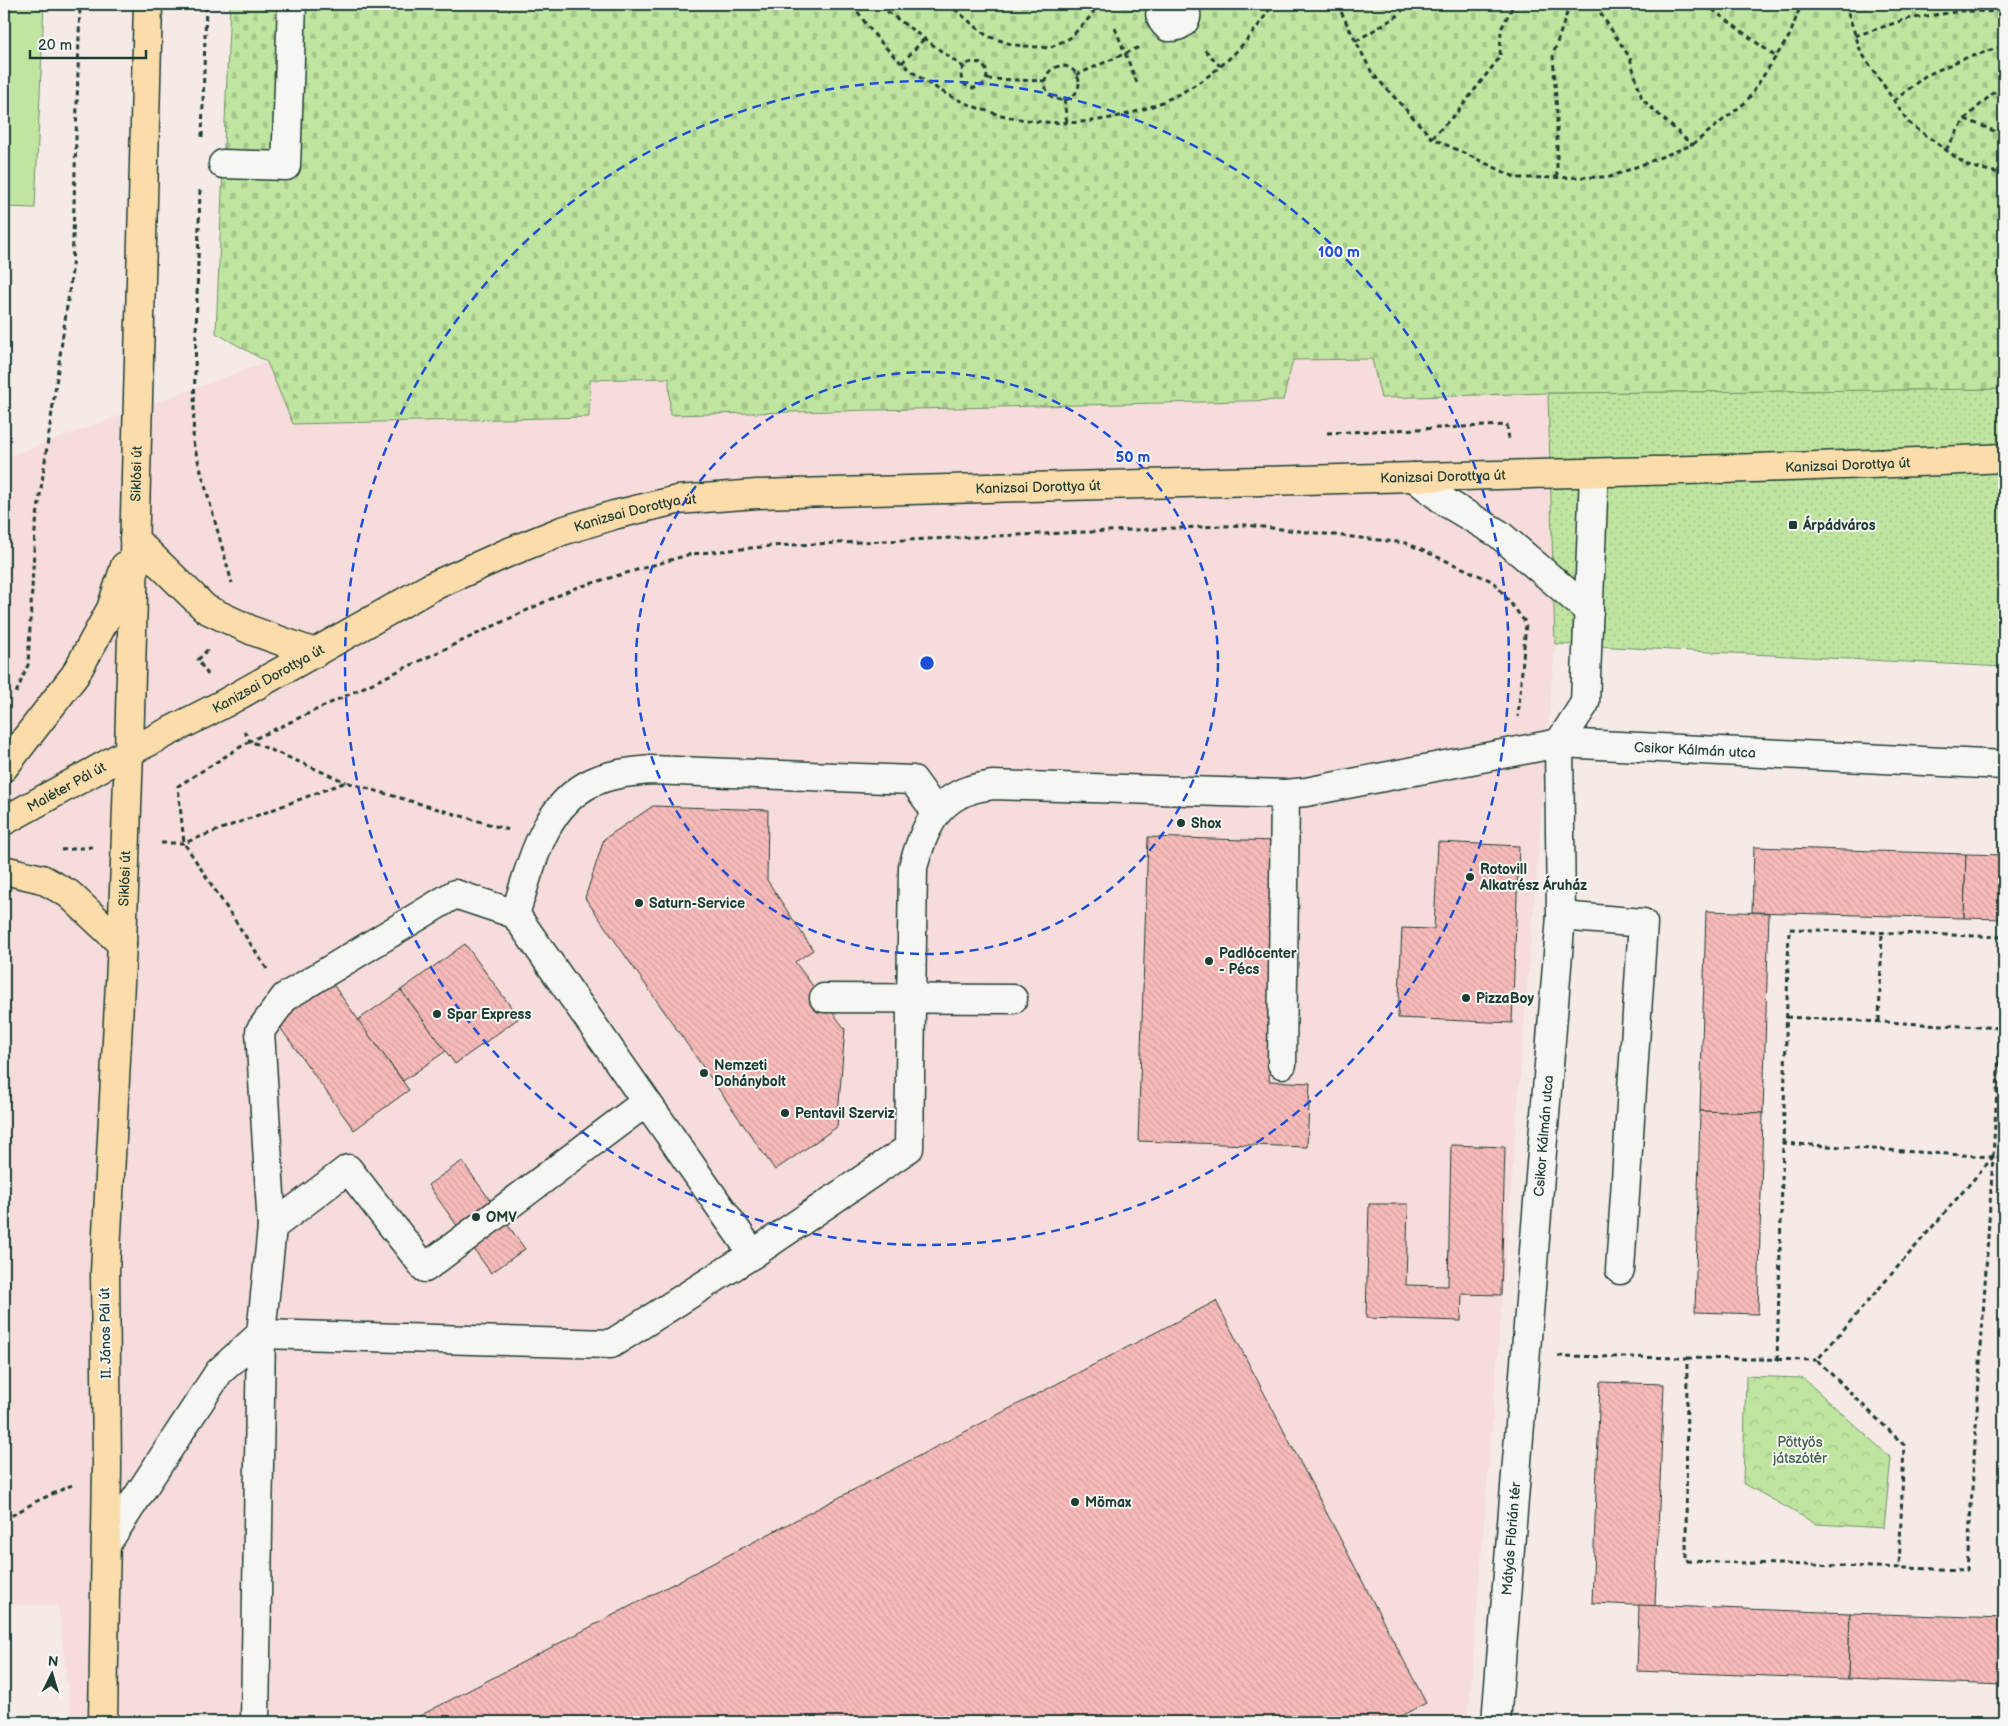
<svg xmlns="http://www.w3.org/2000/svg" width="2008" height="1726" viewBox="0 0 2008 1726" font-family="'Balsamiq Sans',sans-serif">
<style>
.built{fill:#f6dcda}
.grass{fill:url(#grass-dots);stroke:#6f916a}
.cemetery{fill:url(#cemetery-stones);stroke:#6f916a}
.park{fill:url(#park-crowns);stroke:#6f916a}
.garden{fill:#bfe5a0;stroke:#6f916a}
.building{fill:url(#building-back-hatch);stroke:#1f3d34}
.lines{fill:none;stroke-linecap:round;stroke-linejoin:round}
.minor-casing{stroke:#1f3d34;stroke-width:31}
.major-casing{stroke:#1f3d34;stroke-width:31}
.path{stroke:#1f3d34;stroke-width:3;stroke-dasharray:5 4;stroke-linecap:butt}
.minor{stroke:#f6f6f2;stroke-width:28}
.major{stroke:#fbddab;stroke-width:28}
.ring{fill:none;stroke:#1d4ed8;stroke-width:2.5;stroke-dasharray:9 6}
.poi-dot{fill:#1f3d34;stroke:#f6f6f2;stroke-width:2}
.labels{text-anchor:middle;stroke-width:4;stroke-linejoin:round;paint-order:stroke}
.street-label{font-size:14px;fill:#1f3d34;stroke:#f6f6f2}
.poi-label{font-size:14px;font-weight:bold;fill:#1f3d34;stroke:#f6f6f2;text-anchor:start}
.park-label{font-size:14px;fill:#3f5f4a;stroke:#f6f6f2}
.centre{fill:#1d4ed8;stroke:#f6f6f2;stroke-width:2.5}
.ring-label{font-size:15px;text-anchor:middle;font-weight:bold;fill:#1d4ed8;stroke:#f6f6f2;stroke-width:4;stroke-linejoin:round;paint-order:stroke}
</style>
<defs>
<pattern id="grass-dots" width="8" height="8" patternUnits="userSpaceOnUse" patternTransform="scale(1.25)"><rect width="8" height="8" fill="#bfe5a0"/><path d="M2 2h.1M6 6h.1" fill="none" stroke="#a4c58a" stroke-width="1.8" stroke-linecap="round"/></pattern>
<pattern id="cemetery-stones" width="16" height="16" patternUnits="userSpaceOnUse" patternTransform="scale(1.25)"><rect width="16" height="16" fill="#bfe5a0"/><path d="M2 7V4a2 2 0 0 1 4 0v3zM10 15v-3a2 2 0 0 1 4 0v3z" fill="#a4c58a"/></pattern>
<pattern id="park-crowns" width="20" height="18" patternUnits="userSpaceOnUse" patternTransform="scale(1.25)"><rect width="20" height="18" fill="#bfe5a0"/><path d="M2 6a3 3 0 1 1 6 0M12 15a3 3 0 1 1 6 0" fill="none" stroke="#a4c58a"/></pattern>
<pattern id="building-back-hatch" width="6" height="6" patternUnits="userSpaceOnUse" patternTransform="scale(1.25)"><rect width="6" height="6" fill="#f7bbba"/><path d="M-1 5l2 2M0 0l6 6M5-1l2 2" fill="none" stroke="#d3a2a0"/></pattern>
</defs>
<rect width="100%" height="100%" fill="#f6eae7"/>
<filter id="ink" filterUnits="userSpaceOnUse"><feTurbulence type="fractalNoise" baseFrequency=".02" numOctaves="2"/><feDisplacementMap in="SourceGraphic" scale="10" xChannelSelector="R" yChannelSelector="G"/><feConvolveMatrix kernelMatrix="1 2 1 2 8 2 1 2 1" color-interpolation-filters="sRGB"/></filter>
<g filter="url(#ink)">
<path class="built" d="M1372,358l9,40 167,-5 7,251 -87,1078h-1396l-14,-116 -54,-1v-1147l263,-96 27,62 295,-7 1,-37 79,-2 1,37 613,-15 10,-40z"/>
<path class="grass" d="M2004,389v278l-449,-23 -7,-251z"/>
<path class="cemetery" d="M230,4h1774v385l-456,4 -167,5 -9,-39 -79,1 -10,40 -613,15 -1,-37 -79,2 -1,37 -296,7 -26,-62 -51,-29z"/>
<path class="park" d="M1746,1376l57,2 88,80 -7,70 -68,-4 -73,-41z"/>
<path class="garden" d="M4,4h40l-9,204 -31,-1z"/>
<g class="building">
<path d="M653,806l115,4 -1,70 46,70 -18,12 50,67 -8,98 -62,43 -190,-272 19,-59z"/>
<path d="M1148,837l129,4 -8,240 41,2 -3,64 -169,-6z"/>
<path d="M1438,842l81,4 -7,177 -114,-5 4,-90 32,1z"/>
<path d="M1754,847l212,7 -2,64 -212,-6z"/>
<path d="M1966,854l38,1v64l-40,-1z"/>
<path d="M1706,911l63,2 -6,200 -63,-2z"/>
<path d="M465,944l54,74 -64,46 -54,-74z"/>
<path d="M329,979l80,111 -55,40 -80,-111z"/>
<path d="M401,990l45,61 -43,30 -45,-61z"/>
<path d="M1700,1111l63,2 -5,201 -63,-2z"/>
<path d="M1451,1145l54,2 -4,148 -39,-1 -1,27 -95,-3 3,-114h39l-2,81 42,1z"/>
<path d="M462,1161l63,88 -34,24 -63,-88z"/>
<path d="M1216,1301l210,402 -37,19h-981z"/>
<path d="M1600,1382l64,2 -9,222 -63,-3z"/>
<path d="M1639,1605l211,8 -2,66 -211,-8z"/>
<path d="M1850,1613l154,5v67l-156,-6z"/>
</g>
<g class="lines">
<g class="minor-casing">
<g id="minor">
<path d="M1167,4c-11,6 -7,16 1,23 16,1 25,-11 12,-23"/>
<path d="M223,164l63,2 6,-162"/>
<path d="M1414,477l33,26 52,31 90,77"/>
<path d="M1559,743l26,-40 9,-230"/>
<path d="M515,914c16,-47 27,-107 76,-131 18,-9 39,-11 59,-13l263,10 23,32"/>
<path d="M1561,916l82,7 -23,347"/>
<path d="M824,998l189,1"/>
<path d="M1282,1064l3,-270"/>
<path d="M272,1227l76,-58 77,99 221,-166"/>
<path id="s1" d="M107,1543l112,-171 42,-38 350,10 142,-90 156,-106 4,-281c9,-32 21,-66 57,-77 7,-3 15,-3 22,-5l293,9 21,-2 253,-49 445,22"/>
<path d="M255,1722l6,-388 11,-107 -12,-196 25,-34 170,-103 60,20 238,340"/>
<path id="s2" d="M1496,1722l65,-806 -2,-173"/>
</g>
</g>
<g class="major-casing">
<g id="major">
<path d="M134,539l72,70 47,22 62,22"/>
<path d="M4,767l71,-92 36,-66 14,-43"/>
<path id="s3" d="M4,821l125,-69 96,-49 206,-116 76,-34 55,-22 52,-16 63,-15 80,-6c220,-5 439,-12 658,-17 197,-5 393,-9 589,-19"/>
<path d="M4,870l38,9 27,15 53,50"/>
<path id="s4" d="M103,1722l4,-254 -2,-196 17,-328 7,-192 19,-748"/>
</g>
</g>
<g class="path">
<path d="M853,4c72,122 231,154 348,77 30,-20 53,-47 72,-77"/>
<path d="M882,4l6,8 75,55"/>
<path d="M947,4l5,3 35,29 27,9 35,3 21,-10 20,-21 8,-13"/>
<path d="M1337,4l35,69 60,65 85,40 93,-1 82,-32 55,-44 43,-66 11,-31"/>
<path d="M1602,4l-1,10 29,44 12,41 50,46"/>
<path d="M1705,4l71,53"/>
<path d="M1845,4l16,48 48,71 59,43 36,8"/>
<path d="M1115,28l22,55"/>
<path d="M1855,36l52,-17 55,-8 42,1"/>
<path d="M1356,41l43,-26 8,-11"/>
<path d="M1205,50l15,16"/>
<circle cx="974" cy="75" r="13"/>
<path d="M902,63l22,-24"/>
<circle cx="1062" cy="83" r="17"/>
<path d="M1076,75l64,-28"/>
<path d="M987,79l58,2"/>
<path d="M1064,99l3,24"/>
<path d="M1894,101l31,-25 35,-16 44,-14"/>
<path d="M1965,119l39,16"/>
<path d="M202,137l4,-133"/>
<path d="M1432,138l27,-28 41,-53 1,-28 13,-25"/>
<path d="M1946,150l19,-31 28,-26 11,-7"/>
<path d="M1557,177v-63l-4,-59 17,-51"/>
<path d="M200,190l-7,252 39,141"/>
<path d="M1327,433l180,-8 2,16"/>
<path d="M208,675l-10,-15 11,-12"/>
<path d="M16,693l12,-28 7,-134 37,-260 8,-267"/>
<path d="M244,731l6,10 322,-152 119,-35 80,-8 474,-21 161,18 88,39 32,41 -8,94"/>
<path d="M161,843h23l162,-61 163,48"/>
<path d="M61,850l31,-3"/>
<path d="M4,912l8,-3"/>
<path d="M267,969l-83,-126 -6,-57 72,-45 96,41"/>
<path d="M2004,972l-11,185 11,1"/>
<path d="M1786,1017l215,11"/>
<path d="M1879,1021l3,-88"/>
<path d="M1782,1143l210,14"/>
<path d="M1558,1356l129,2 -1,203 281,9 26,-413 -176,203 87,85 -5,123"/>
<path d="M1687,1358l130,2"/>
<path d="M1777,1360l12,-431 215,8"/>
<path d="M4,1520l33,-19 35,-16"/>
</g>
<use href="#minor" class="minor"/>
<use href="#major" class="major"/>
</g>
</g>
<g class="ring">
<circle cx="927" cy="663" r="291"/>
<circle cx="927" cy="663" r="582"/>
</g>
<g class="poi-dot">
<rect x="1788" y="520" width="10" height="10" rx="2.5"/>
<circle cx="1181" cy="823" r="5"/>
<circle cx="1470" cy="877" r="5"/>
<circle cx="639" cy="903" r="5"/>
<circle cx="1209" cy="961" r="5"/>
<circle cx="1466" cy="998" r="5"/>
<circle cx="437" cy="1014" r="5"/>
<circle cx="704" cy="1073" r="5"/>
<circle cx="785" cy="1113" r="5"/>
<circle cx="476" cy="1217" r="5"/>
<circle cx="1075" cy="1502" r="5"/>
</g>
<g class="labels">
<g class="street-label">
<text dy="5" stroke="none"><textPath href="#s3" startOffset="1920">Kanizsai Dorottya út</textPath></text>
<text dy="5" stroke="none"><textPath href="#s4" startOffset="1249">Siklósi út</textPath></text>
<text dy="5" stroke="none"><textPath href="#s3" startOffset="1515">Kanizsai Dorottya út</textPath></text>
<text dy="5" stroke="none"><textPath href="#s3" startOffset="1110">Kanizsai Dorottya út</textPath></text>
<text dy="5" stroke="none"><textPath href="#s3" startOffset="705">Kanizsai Dorottya út</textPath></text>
<text dy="5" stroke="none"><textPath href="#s3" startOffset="300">Kanizsai Dorottya út</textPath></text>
<text dy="5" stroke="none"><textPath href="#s1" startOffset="2080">Csikor Kálmán utca</textPath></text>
<text dy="5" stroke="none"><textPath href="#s3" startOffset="71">Maléter Pál út</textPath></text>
<text dy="5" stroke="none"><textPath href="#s4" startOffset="844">Siklósi út</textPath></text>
<text dy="5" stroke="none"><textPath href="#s2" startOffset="588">Csikor Kálmán utca</textPath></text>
<text transform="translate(105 1333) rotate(-91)" y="5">II. János Pál út</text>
<text dy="5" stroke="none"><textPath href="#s2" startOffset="184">Mátyás Flórián tér</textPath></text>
</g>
<g class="poi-label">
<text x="1803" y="530">Árpádváros</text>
<text x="1191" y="828">Shox</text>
<text x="1480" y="874">Rotovill<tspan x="1480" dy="16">Alkatrész Áruház</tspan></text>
<text x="649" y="908">Saturn-Service</text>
<text x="1219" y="958">Padlócenter<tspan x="1219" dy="16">- Pécs</tspan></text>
<text x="1476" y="1003">PizzaBoy</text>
<text x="447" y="1019">Spar Express</text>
<text x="714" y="1070">Nemzeti<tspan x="714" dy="16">Dohánybolt</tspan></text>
<text x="795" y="1118">Pentavil Szerviz</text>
<text x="486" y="1222">OMV</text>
<text x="1085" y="1507">Mömax</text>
</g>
<g class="park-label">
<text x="1800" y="1447">Pöttyös<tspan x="1800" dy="16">játszótér</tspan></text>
</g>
</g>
<circle cx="927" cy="663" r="8" class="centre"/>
<g class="ring-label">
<text x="1339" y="257">100 m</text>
<text x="1133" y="462">50 m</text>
</g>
<rect width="2008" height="1726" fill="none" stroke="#f6f6f2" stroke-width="20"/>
<rect x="10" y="10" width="1988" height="1706" fill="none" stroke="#1f3d34" stroke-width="2" filter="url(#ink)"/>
<g transform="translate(52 1674) rotate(5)" stroke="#f6f6f2" stroke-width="4" paint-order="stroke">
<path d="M0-4L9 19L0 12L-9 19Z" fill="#1f3d34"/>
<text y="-8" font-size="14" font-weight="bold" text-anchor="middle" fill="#1f3d34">N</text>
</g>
<path d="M30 50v8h116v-8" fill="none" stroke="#1f3d34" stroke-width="2.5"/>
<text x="38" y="50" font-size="15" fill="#1f3d34" stroke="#f6f6f2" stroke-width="4" paint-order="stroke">20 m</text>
</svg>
